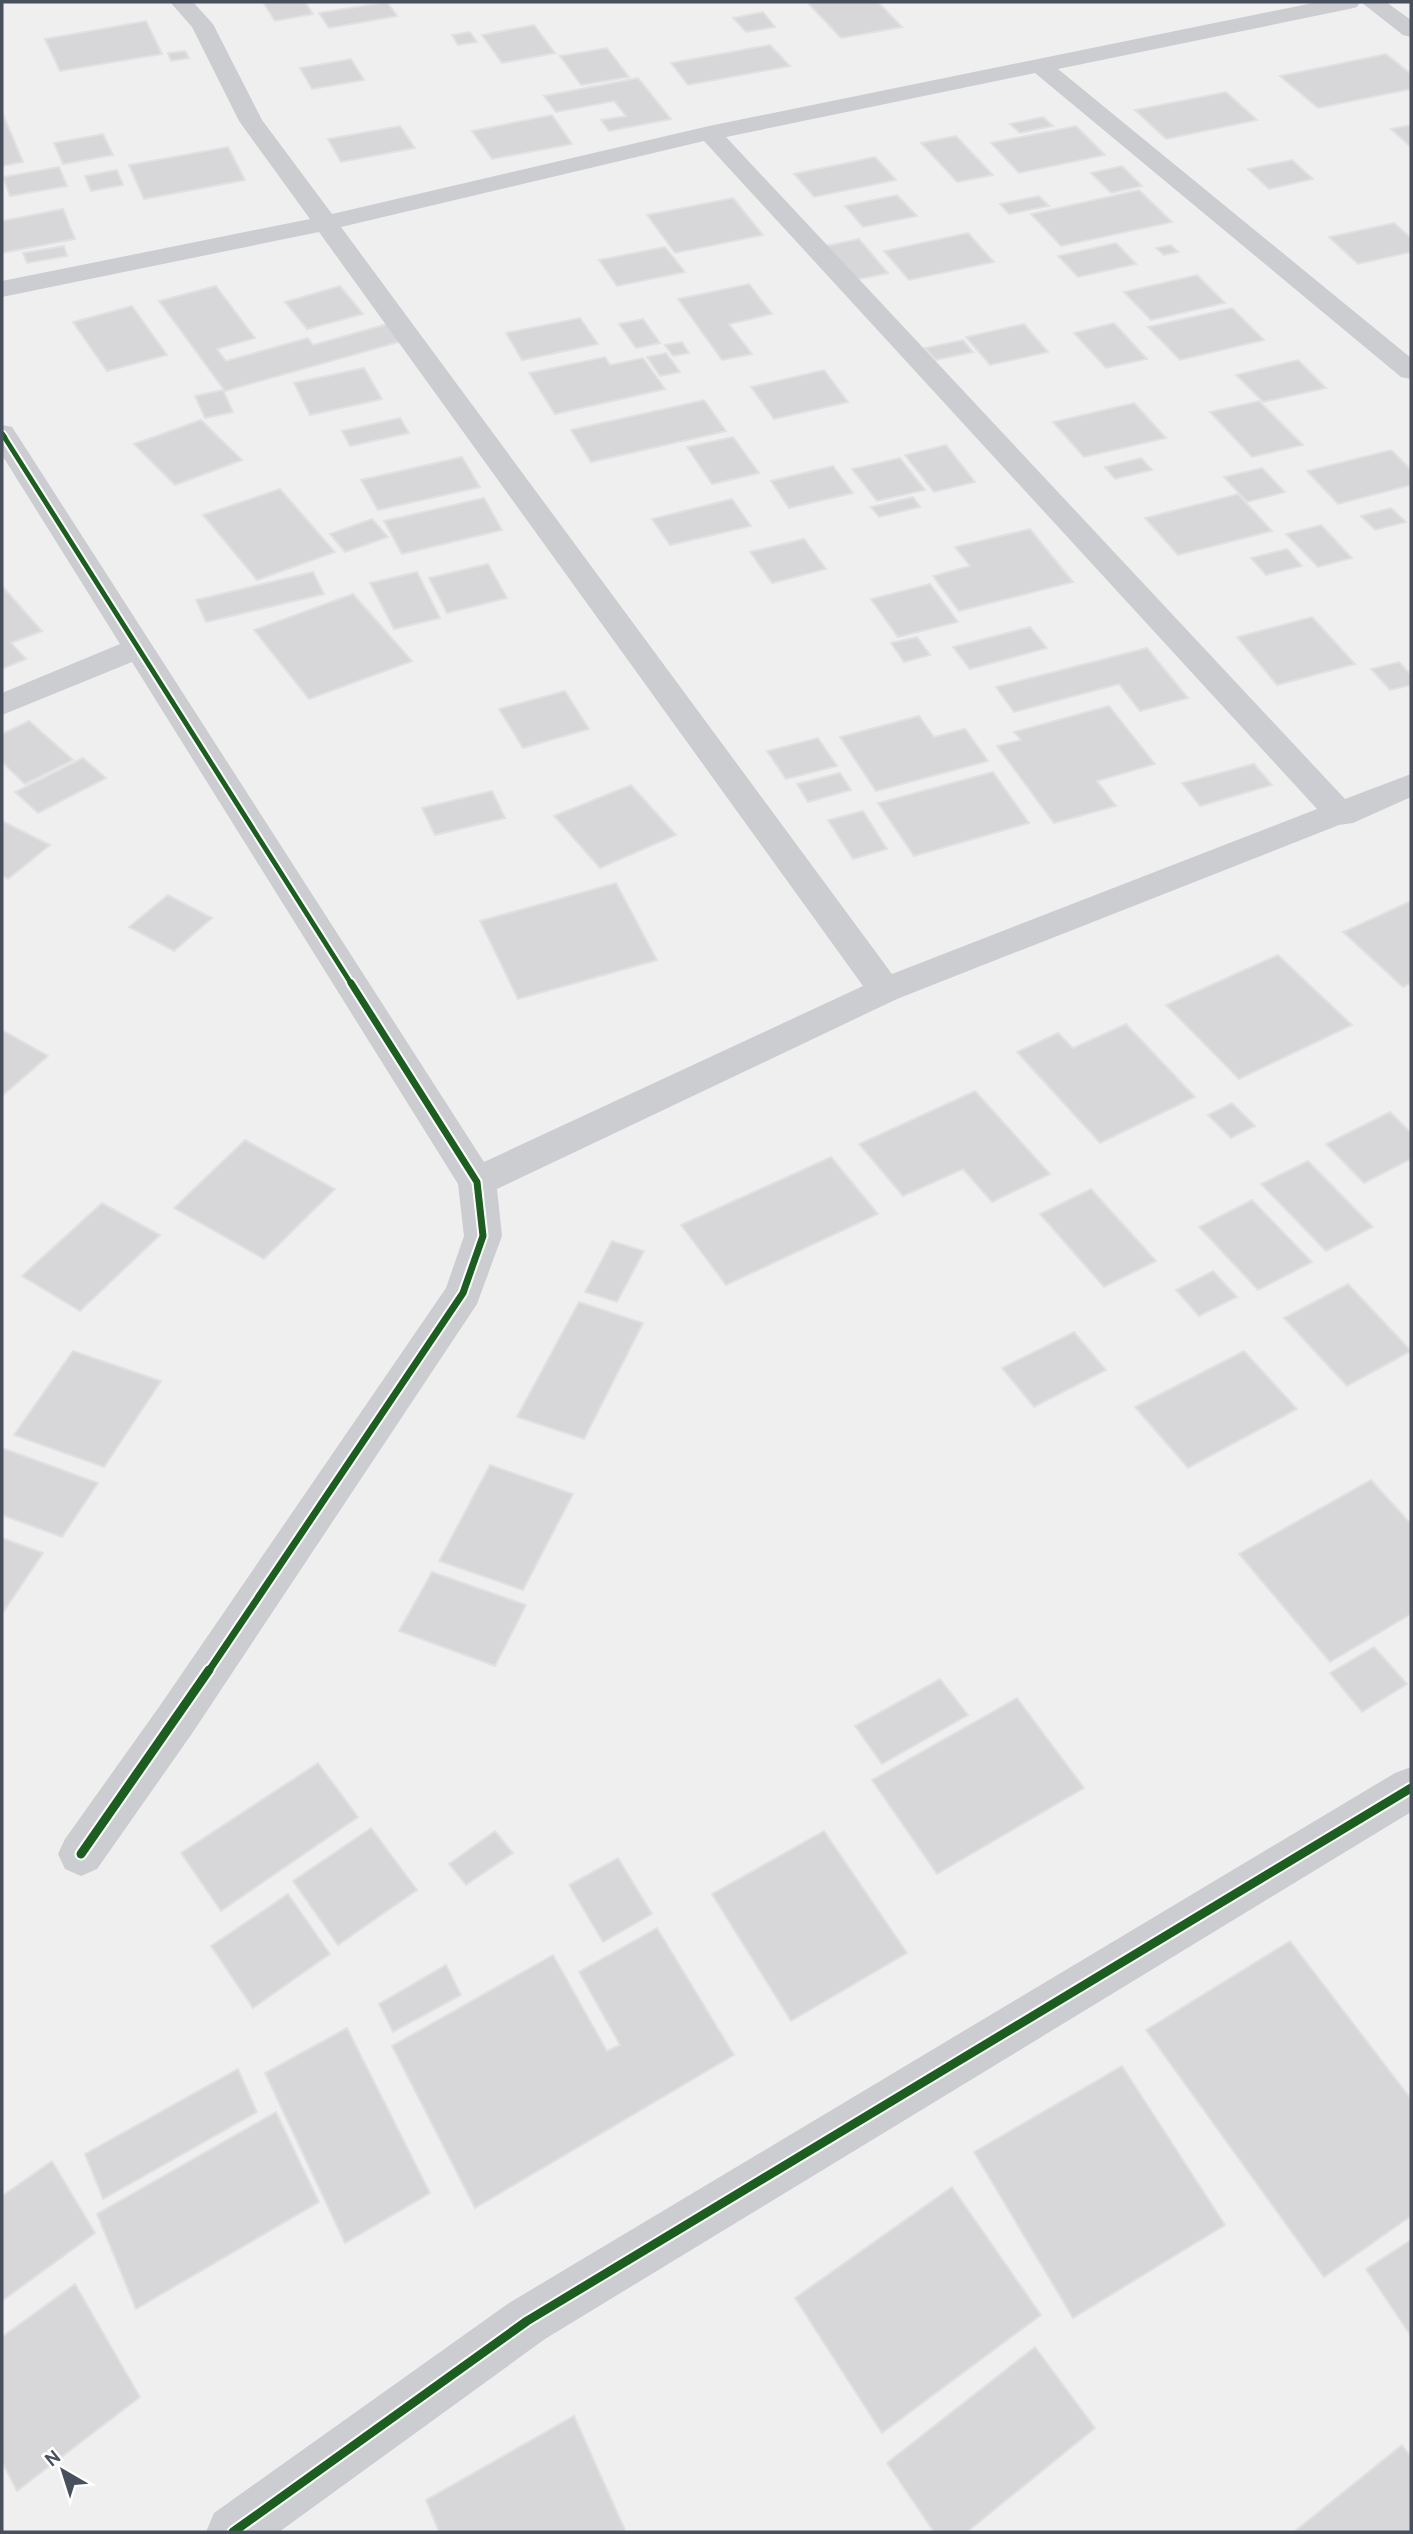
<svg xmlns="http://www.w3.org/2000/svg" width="1413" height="2534" viewBox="0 0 1413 2534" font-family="Cabin,sans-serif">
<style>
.building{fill:#d7d7d9;stroke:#e1e1e2;stroke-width:2}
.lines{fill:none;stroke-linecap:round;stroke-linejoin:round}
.minor{fill:#cbcdd0;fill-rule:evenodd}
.cycleway-far3-casing{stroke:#fff;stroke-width:7}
.cycleway-far2-casing{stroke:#fff;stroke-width:9}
.cycleway-far1-casing{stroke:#fff;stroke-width:11}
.cycleway-casing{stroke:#fff;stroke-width:13}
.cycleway-far3{stroke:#1b5e20;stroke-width:4.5}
.cycleway-far2{stroke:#1b5e20;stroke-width:5}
.cycleway-far1{stroke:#1b5e20;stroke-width:7}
.cycleway{stroke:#1b5e20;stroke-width:9}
</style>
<rect width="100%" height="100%" fill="#f0efef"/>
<g class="building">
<path d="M263,2h42l8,12 -38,7z"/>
<path d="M387,2l10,14 -68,12 -10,-15z"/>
<path d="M807,2h71l24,25 -61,11z"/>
<path d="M763,12l12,15 -29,5 -13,-14z"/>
<path d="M146,21l16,33 -102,17 -15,-32z"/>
<path d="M534,25l21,28 -53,10 -20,-28z"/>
<path d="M470,32l7,10 -19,3 -6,-10z"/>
<path d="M770,45l20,21 -102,19 -17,-22z"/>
<path d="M607,48l22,29 -48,8 -21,-29z"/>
<path d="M185,51l4,7 -18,3 -3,-8z"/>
<path d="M1386,54l25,20v15l-93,19 -38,-32z"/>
<path d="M351,59l13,21 -52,9 -12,-21z"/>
<path d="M638,78l33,41 -62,12 -8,-11 25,-4 -12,-15 -58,11 -12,-16z"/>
<path d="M1226,92l31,28 -91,19 -31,-29z"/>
<path d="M2,112l21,50 -21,4z"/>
<path d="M552,115l20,29 -80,15 -20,-28z"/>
<path d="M1043,117l10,9 -33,7 -10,-9z"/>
<path d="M1411,125v22l-20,-18z"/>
<path d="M400,126l15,22 -74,14 -13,-23z"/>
<path d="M1076,126l29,29 -86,18 -28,-30z"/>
<path d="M103,134l10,21 -50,9 -9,-21z"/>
<path d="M956,136l37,39 -36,7 -36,-39z"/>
<path d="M228,147l17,33 -101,19 -15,-34z"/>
<path d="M875,157l21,23 -82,17 -20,-23z"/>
<path d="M1292,160l21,19 -44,10 -21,-20z"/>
<path d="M1122,166l20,20 -31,7 -20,-20z"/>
<path d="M59,167l8,19 -57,10 -7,-19z"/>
<path d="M117,170l6,15 -32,6 -6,-15z"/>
<path d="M1139,190l33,32 -111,24 -30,-32z"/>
<path d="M897,195l20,21 -54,11 -18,-21z"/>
<path d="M1039,196l10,10 -40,8 -9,-10z"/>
<path d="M733,198l30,37 -88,18 -28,-38z"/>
<path d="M63,209l12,30 -73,14v-32z"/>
<path d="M1394,223l17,15v14l-53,12 -29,-27z"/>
<path d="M968,233l26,29 -85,18 -25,-29z"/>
<path d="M859,239l29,34 -38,8 -29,-34z"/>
<path d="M1116,243l20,21 -58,13 -20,-21z"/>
<path d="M1171,245l7,7 -14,3 -8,-7z"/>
<path d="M64,246l3,10 -40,7 -4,-10z"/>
<path d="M665,247l20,25 -68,14 -18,-26z"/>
<path d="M1197,275l28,28 -74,17 -27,-28z"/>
<path d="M749,284l23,30 -43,10 23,30 -30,6 -44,-61z"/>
<path d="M216,286l39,52 -38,11 9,12 82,-23 5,7 78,-22 15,17 -181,51 -66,-90z"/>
<path d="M340,286l23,28 -56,15 -22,-27z"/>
<path d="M132,306l35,49 -60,16 -34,-49z"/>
<path d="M1232,308l32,32 -84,20 -32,-33z"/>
<path d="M580,318l18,26 -76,16 -16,-27z"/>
<path d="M643,319l17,24 -24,5 -17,-24z"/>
<path d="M1114,323l33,36 -41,9 -32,-35z"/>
<path d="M1024,324l24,28 -58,13 -24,-28z"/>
<path d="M963,340l10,12 -37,8 -11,-12z"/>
<path d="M682,342l7,11 -16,3 -8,-11z"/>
<path d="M666,353l14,19 -20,4 -13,-19z"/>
<path d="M605,357l5,8 33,-7 22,31 -110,25 -26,-41z"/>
<path d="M1298,360l28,28 -63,14 -27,-27z"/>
<path d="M364,368l18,31 -72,16 -16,-32z"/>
<path d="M824,370l24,32 -74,17 -23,-32z"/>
<path d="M223,390l10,22 -28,6 -10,-22z"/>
<path d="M704,400l22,31 -135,31 -20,-32z"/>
<path d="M1259,401l44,44 -51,12 -42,-45z"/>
<path d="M1134,403l32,35 -82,19 -31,-35z"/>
<path d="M400,418l9,15 -59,13 -8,-15z"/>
<path d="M201,420l41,40 -67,25 -41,-41z"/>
<path d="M733,437l26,36 -47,11 -25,-37z"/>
<path d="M946,445l29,37 -41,10 -29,-37z"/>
<path d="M1391,450l20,20v15l-73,19 -31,-33z"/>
<path d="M462,457l18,30 -102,23 -17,-30z"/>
<path d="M900,458l25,32 -48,11 -25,-32z"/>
<path d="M1141,458l11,12 -37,9 -10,-12z"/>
<path d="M833,466l20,27 -64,15 -18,-27z"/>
<path d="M1262,468l23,24 -38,10 -23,-25z"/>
<path d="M280,489l55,63 -78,28 -54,-65z"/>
<path d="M1238,494l34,37 -94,24 -33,-37z"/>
<path d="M913,497l7,10 -41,10 -8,-10z"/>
<path d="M484,498l18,32 -100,24 -18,-33z"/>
<path d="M732,499l19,27 -81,19 -18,-26z"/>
<path d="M1391,508l15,14 -31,8 -14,-14z"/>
<path d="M372,519l16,18 -43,15 -15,-18z"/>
<path d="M1321,525l31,33 -34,9 -32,-33z"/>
<path d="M1030,529l43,53 -114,29 -26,-35 37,-10 -15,-19z"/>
<path d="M804,539l22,30 -54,14 -22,-31z"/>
<path d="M1287,549l15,17 -36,9 -15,-17z"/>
<path d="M488,564l19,34 -60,15 -18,-35z"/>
<path d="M313,572l11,22 -118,28 -10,-22z"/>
<path d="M417,572l23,46 -46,11 -24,-46z"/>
<path d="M930,584l28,38 -60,15 -27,-38z"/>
<path d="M2,586l40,45 -31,12 15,16 -24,10z"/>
<path d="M353,594l59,67 -103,38 -55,-69z"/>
<path d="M1312,617l43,47 -78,21 -40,-48z"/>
<path d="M1030,627l17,21 -77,21 -17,-22z"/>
<path d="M917,637l13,18 -26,7 -13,-19z"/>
<path d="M1147,648l41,50 -48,13 -21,-27 -105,28 -18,-25z"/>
<path d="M1399,662l12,13v10l-21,5 -19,-21z"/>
<path d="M565,691l24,38 -66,19 -24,-39z"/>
<path d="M1109,706l46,58 -58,17 19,25 -62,17 -57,-77 24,-6 -7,-8z"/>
<path d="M919,716l15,21 31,-8 23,32 -112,30 -36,-54z"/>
<path d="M29,721l44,39 -48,24 -23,-22v-28z"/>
<path d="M818,738l19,28 -51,13 -19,-28z"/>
<path d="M83,758l23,20 -68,35 -23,-21z"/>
<path d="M1254,764l18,21 -72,21 -18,-23z"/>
<path d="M993,772l36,51 -115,33 -36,-53z"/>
<path d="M840,773l11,17 -43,12 -11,-18z"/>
<path d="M631,785l45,50 -76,33 -46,-52z"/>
<path d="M492,791l13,27 -70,17 -13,-27z"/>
<path d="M863,811l24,38 -34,10 -25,-39z"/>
<path d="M2,821l48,24 -42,34 -6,-3z"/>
<path d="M616,883l41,77 -139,39 -38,-78z"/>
<path d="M168,895l44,23 -38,33 -45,-24z"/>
<path d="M1411,901v82l-8,4 -60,-55z"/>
<path d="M1278,955l74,70 -113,54 -73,-74z"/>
<path d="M1126,1024l69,73 -95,46 -83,-91 41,-19 15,15z"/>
<path d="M2,1030l46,26 -46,40z"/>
<path d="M975,1091l75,83 -58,28 -29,-33 -60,27 -44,-52z"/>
<path d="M1232,1103l23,23 -24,12 -23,-23z"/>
<path d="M1390,1112l21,21v26l-47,24 -38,-39z"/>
<path d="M245,1140l90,49 -71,70 -90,-51z"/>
<path d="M831,1157l47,57 -152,71 -45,-60z"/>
<path d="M1308,1161l65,66 -47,24 -65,-67z"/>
<path d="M1091,1189l65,72 -52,26 -64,-73z"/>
<path d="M1252,1200l60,62 -54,28 -59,-63z"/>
<path d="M102,1203l58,32 -80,76 -58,-35z"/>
<path d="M612,1241l32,10 -27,51 -32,-10z"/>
<path d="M1213,1271l24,26 -38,19 -23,-26z"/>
<path d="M1348,1284l63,67 -64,35 -63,-68z"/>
<path d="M579,1302l64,21 -59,116 -67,-22z"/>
<path d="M1074,1332l32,38 -72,37 -32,-39z"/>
<path d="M73,1351l88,30 -57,86 -90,-32z"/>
<path d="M1244,1351l53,58 -109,59 -53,-61z"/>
<path d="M2,1448l96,35 -36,54 -60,-22z"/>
<path d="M490,1465l83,29 -50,96 -84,-29z"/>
<path d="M1371,1480l40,44v90l-81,48 -91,-108z"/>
<path d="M2,1538l41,15 -41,61z"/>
<path d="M432,1572l94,33 -31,61 -96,-35z"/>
<path d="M1374,1647l33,37 -45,28 -32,-39z"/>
<path d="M940,1679l28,36 -86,49 -27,-38z"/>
<path d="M1017,1698l67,90 -147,86 -65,-94z"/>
<path d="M318,1763l40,54 -137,94 -40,-58z"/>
<path d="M371,1828l46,62 -79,55 -45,-64z"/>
<path d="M495,1831l18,22 -47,32 -17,-21z"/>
<path d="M824,1831l83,122 -116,68 -79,-127z"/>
<path d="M618,1858l34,56 -49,28 -34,-57z"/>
<path d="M288,1894l42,60 -77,54 -42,-62z"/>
<path d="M657,1928l77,127 -259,153 -83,-162 161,-91 54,96 13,-6 -41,-73z"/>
<path d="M1290,1941l121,158v117l-87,61 -178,-247z"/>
<path d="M446,1965l15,30 -68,37 -14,-28z"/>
<path d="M347,2028l83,165 -85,50 -80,-170z"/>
<path d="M1122,2066l103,159 -152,93 -99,-166z"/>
<path d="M238,2069l19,43 -154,87 -18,-45z"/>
<path d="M276,2112l43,90 -183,107 -39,-95z"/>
<path d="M52,2161l43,72 -93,68v-105z"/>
<path d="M952,2187l89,128 -159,118 -87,-135z"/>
<path d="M1411,2240v96l-45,-67z"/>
<path d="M75,2284l65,113 -123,94 -15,-29v-125z"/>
<path d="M1035,2347l60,81 -128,104h-33l-47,-69z"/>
<path d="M574,2416l52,116h-187l-13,-32z"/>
<path d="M1402,2445l9,12v75h-117z"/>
</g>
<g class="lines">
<g class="minor">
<path d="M170,2h23l20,22 49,96 70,94 377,-88 609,-124h42l-3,5 -8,2 -291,60 353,289v21l-10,-2 -366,-304 -309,64 619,662 66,-25v23l-58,26 -14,2 -442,174 -400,190 5,47 -25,68 -286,431 -94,134 -16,7 -16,-7 -7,-15 7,-15 94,-132 287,-419 18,-52 -6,-52 -326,-522 -130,53v-22l118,-49 -118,-189v-30l10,2 4,6 468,729 379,-176 -544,-754 -317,65v-16l308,-62 -71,-98 -47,-94zM704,141l613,668 -425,165 -551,-747z"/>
<path d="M1361,2h25l25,18v17l-8,-2z"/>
<path d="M1411,1767v45l-866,527 -266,193h-73l8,-19 295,-210 886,-530z"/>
</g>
<g class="cycleway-far3-casing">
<path id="cycleway-far3" d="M2,433l3,4"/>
</g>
<g class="cycleway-far2-casing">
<path id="cycleway-far2" d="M3,435l349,550"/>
</g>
<g class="cycleway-far1-casing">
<path id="cycleway-far1" d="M208,1672l255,-379 20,-57 -6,-54 -126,-199"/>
</g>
<g class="cycleway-casing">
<g id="cycleway">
<path d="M81,1854l128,-184"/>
<path d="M233,2532l294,-211 884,-533"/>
</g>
</g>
<use href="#cycleway-far3" class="cycleway-far3"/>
<use href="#cycleway-far2" class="cycleway-far2"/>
<use href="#cycleway-far1" class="cycleway-far1"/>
<use href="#cycleway" class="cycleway"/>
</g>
<rect width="1413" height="2534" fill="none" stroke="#47505c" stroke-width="7"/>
<g transform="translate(63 2471) rotate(321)" stroke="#ffffff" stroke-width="5" paint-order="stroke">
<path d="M0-5L12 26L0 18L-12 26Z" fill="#47505c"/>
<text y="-10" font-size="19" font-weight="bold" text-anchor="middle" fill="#47505c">N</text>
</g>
</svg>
